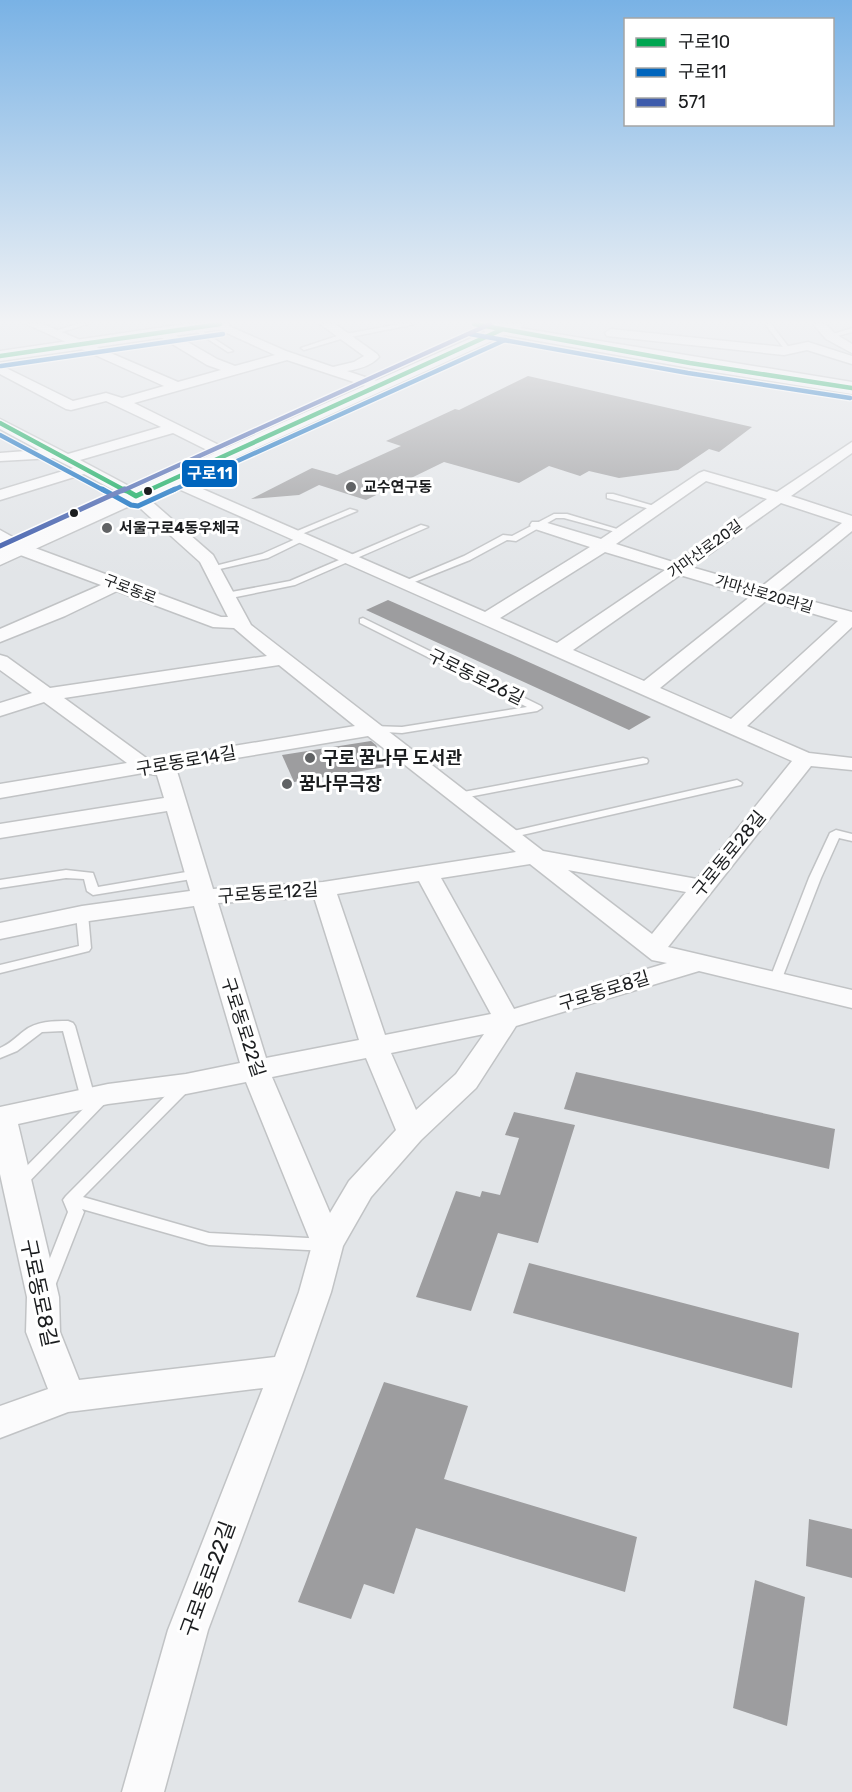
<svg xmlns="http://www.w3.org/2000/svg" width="852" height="1792" viewBox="0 0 852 1792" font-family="Rubik,'Noto Sans KR',sans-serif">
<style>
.building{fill:#9d9d9f}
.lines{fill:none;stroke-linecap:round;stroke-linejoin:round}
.service-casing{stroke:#c1c3c5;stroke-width:3}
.minor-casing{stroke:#c1c3c5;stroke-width:3}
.secondary-casing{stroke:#c1c3c5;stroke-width:3}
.service{fill:#fbfbfc;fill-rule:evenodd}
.minor{fill:#fbfbfc;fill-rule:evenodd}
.secondary{fill:#fbfbfc;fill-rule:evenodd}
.bus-1-far1-casing{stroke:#fff;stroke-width:7}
.bus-1-casing{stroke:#fff;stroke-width:8}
.bus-2-far1-casing{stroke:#fff;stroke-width:7}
.bus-2-casing{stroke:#fff;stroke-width:8}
.bus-3-far1-casing{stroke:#fff;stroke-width:7}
.bus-3-casing{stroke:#fff;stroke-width:8}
.bus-1-far1{stroke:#00a651;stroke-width:4.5}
.bus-1{stroke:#00a651;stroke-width:5}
.bus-2-far1{stroke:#0065bd;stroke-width:4.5}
.bus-2{stroke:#0065bd;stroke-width:5}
.bus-3-far1{stroke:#3d5bab;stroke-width:4.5}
.bus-3{stroke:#3d5bab;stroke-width:5}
.poi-dot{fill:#616365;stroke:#fff;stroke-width:2}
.bus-dot{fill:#1b1d1f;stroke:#fff;stroke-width:2}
.labels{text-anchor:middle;stroke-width:6;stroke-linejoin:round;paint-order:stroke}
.far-poi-label{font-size:15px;font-weight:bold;fill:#1b1d1f;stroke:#fff;text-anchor:start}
.far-street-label{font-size:15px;fill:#1b1d1f;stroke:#fff}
.street-label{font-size:18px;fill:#1b1d1f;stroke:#fff}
.poi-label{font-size:18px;font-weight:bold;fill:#1b1d1f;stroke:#fff;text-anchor:start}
.near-street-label{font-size:21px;fill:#1b1d1f;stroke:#fff}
.line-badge{stroke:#fff;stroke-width:2}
.badge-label{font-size:16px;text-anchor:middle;font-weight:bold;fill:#fff}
</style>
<rect width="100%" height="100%" fill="#e2e5e8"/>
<g class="building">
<path d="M528,376l224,51 -33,25 -10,-3 -31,21 -59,8 -30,-7 -9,5 -31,-10 -30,17 -75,-21 -78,38 -47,-15 -20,10 -48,4 61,-31 25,7 64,-29 -15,-5 69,-32 4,1z"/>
<path d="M388,600l125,55 138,62 -22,13 -263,-120z"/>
<path d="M371,741l5,4 10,22 -92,15 -12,-27z"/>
<path d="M576,1072l259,57 -6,40 -265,-60z"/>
<path d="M514,1112l61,13 -37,118 -40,-10 -27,78 -55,-14 40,-106 24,6 2,-6 18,4 19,-57 -14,-3z"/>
<path d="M529,1263l270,70 -7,55 -279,-75z"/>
<path d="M384,1382l84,24 -24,73 193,58 -12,55 -209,-64 -22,66 -30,-10 -13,35 -53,-17z"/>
<path d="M809,1519l43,10v49l-46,-12z"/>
<path d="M755,1580l50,17 -18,129 -54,-18z"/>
</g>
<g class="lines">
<g class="service-casing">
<g id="service">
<path d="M77,324h11l-36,11 -3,-2z"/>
<path d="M400,324h15l-74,15 -37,11 -3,-2 39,-13z"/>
<path d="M765,324h6l19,25v2h-4z"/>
<path d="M194,326l2,1 37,24 -5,1 -36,-23z"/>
<path d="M852,328v4l-22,6 -3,-2z"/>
<path d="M607,494h6l48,14 -7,2 -47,-12z"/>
<path d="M350,509l7,2 -60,25 -7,-2z"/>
<path d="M554,514h13l60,18 -4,2 -59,-16h-8l-40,23 -9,-1 -37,20 -63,25 -7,-2 64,-27 39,-21 9,1z"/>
<path d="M421,525l7,2 -133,58 -69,14 -4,-3 4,-3 64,-12z"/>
<path d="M300,537l7,2 -39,19 -57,13 -4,-3 55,-14z"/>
<path d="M363,618l178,88 1,2 -5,3 -135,22 -34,-2 -1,-2 1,-2 4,-1 30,1 125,-20 -167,-84v-4z"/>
<path d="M643,758l4,1 1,2 -1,2 -189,36 -5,-3 5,-3z"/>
<path d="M737,780l5,3 -1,2 -232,53 -6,-3 6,-3z"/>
<path d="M836,830l16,4v7l-13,-3 -18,40 -40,103 -1,3h-10l-1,-3 40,-103 21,-45z"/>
<path d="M66,870l27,3 5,14 100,-17 6,4 -6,4 -105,17 -6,-4 -3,-12 -18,-1 -66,10v-8z"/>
<path d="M82,910l6,4 3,34 -2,3 -89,22v-8l79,-19 -3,-32z"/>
<path d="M68,1021l5,2 2,3 20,72c5,-5 8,-8 15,-6l2,4 -89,92 -5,2 -5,-2 -3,-4 3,-4 75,-76 -5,-1 -2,-4 -18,-68 -21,1 -25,19 -17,7v-10c10,-4 16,-11 24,-17 12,-10 30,-10 44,-10z"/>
<path d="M186,1079l5,1 2,4 -2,4 -108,109 126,36 118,6 6,2 2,4 -2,4 -6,2 -118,-6 -127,-36 2,3 -31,79 -6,2 -6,-2 -2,-5 29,-74 -5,-12 3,-4 115,-116z"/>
</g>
</g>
<g class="minor-casing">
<g id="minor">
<path d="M26,324h17l135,58 43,-12 -14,-5 -48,-29v-6h8l50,29 18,7 40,-11 -68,-31h17l62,27 47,16 21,-5 10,-6 -44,-32h15l42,30 2,3c-8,9 -20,12 -32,14l36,12 2,3 -2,3 -5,1 -91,-30 -153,43 97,48 2,3 -2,3h-10l-48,-24 -93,27 62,33 71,62 38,70 292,226 154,28 95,-118 -627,-278 -3,-3 8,-5 5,2 310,135 105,-65 -58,-19 -2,-3 2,-3h12l57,17 98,-66 5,-2 73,21 75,-50v11l-61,43 61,20v15l-75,61 75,20v15l-105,99 62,27 43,5v12l-41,-4 -143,181 184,43v18l-153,-37 -183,55 -40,62 -55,52 -50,57 -28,49 -12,46 -27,78 -96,260 -44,162h-42l46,-162 95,-242 -195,24 -68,26v-32l48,-17 -22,-57 1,-35 -27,-123v-67l108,-23 78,-10 54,-11 -46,-157 -112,16 -82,17v-16l82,-17 108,-15 -23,-80 -167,27v-14l164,-26 -7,-23 -14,-2 -143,25v-14l127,-21 -83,-61 -44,14v-13l32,-10 -32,-23v-15l7,2 43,31 217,-32 -33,-28 -21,-1 -96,-36 -52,25 -65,26v-13l101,-44 -86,-32 -15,-11v-12l27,15 194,72h7l-28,-55 -70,-63 -46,-25 -84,26v-10l73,-22 -20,-10 -53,3v-8l39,-3 -39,-21v-10l68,35 93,-27 -55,-26 -35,9 -5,-1 -66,-35v-9l73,36 33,-8 16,5 42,-12zM706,481l61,18 -91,64 -60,-19zM781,503l61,20 -81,64 -70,-20zM605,552l60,18 -108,73 -57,-25zM680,575l71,21 -107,85 -71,-31zM767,600l71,21 -107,98 -71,-31zM279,665l76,61 -206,34 -85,-62zM368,736l148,116 -193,30 -110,7 -37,-121zM530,864l122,96 15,3 -153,46 -73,-131zM568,870l118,22 -34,42zM419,881l72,133 -106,21 -48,-141zM314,897l45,143 -93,18 -48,-155zM484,1034l-28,40 -40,36 -25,-57zM366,1058l30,72 -47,51 -19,32 -58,-136zM246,1082l66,163 -13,47 -24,65 -196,23 -19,-48 -1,-35 -41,-173 90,-20 78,-10z"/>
<path d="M813,324h13l8,9 18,11v9l-26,-14z"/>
<path d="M611,329l173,18 24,-5 44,14v8l-45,-14 -23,5 -177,-19 -2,-3z"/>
</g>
</g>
<g class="secondary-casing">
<g id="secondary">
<path d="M185,324h45l-8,5 -222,32v-10z"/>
<path d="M486,324h38l-4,4 332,54v12l-162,-26 -185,-33 -505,230v-16l485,-217 -2,-4z"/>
</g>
</g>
<use href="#service" class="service"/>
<use href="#minor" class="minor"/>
<use href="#secondary" class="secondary"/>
<g class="bus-1-far1-casing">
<g id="bus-1-far1">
<path d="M474,324l216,39 162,25"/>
<path d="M0,356l220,-32"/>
<path d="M0,423l126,68"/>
<path d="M147,491l354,-161"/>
</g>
</g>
<g class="bus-1-casing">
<path id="bus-1" d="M124,489l12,7 15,-7"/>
</g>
<g class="bus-2-far1-casing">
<g id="bus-2-far1">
<path d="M470,334l218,39 162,25"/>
<path d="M1,366l222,-32"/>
<path d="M0,435l105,56"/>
<path d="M171,491l334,-151"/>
</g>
</g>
<g class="bus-2-casing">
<path id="bus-2" d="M102,489l29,16 7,1 37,-17"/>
</g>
<g class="bus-3-far1-casing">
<path id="bus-3-far1" d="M122,491l368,-167"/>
</g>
<g class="bus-3-casing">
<path id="bus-3" d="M0,546l125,-57"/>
</g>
<use href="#bus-1-far1" class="bus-1-far1"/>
<use href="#bus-1" class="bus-1"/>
<use href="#bus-2-far1" class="bus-2-far1"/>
<use href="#bus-2" class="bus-2"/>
<use href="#bus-3-far1" class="bus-3-far1"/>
<use href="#bus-3" class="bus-3"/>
</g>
<linearGradient id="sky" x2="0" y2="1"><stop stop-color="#79b2e5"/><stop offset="0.56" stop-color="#f2f3f5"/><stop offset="1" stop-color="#f2f3f5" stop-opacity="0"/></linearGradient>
<rect width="852" height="575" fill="url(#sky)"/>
<g class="poi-dot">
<circle cx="351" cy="487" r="6"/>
<circle cx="107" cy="528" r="6"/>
<circle cx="310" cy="758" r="6"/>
<circle cx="287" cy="784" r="6"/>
</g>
<g class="bus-dot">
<circle cx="148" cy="491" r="5"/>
<circle cx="74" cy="513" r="5"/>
</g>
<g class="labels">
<g class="far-poi-label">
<text x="363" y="492">교수연구동</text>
<text x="119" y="533">서울구로4동우체국</text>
</g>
<g class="far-street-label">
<text transform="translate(705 549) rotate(-36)" y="5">가마산로20길</text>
<text transform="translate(130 589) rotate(21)" y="5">구로동로</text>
<text transform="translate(764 594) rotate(16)" y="5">가마산로20라길</text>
</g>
<g class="street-label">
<text transform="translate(476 677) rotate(26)" y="6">구로동로26길</text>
<text transform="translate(186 761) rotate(-10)" y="6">구로동로14길</text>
<text transform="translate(729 854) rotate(-51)" y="6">구로동로28길</text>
<text transform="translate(268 893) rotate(-4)" y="6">구로동로12길</text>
<text transform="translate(604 991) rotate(-17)" y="6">구로동로8길</text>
<text transform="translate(243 1027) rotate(72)" y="6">구로동로22길</text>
</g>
<g class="poi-label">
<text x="322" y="764">구로 꿈나무 도서관</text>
<text x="299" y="790">꿈나무극장</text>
</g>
<g class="near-street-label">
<text transform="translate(39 1293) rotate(78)" y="7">구로동로8길</text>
<text transform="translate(208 1579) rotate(-70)" y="7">구로동로22길</text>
</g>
</g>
<rect class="line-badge" x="181" y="459" width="57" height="29" rx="6" fill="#0065bd"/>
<g class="badge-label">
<text x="210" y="479">구로11</text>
</g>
<rect x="624" y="18" width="210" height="108" fill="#ffffff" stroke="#a4a5a5" stroke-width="1.5"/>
<rect x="636" y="38" width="30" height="9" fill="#00a651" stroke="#a4a5a5" stroke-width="1.5"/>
<text x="678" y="48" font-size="18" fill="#1b1d1f">구로10</text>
<rect x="636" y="68" width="30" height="9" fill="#0065bd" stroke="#a4a5a5" stroke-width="1.5"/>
<text x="678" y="78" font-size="18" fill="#1b1d1f">구로11</text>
<rect x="636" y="98" width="30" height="9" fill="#3d5bab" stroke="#a4a5a5" stroke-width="1.5"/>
<text x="678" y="108" font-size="18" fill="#1b1d1f">571</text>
</svg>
